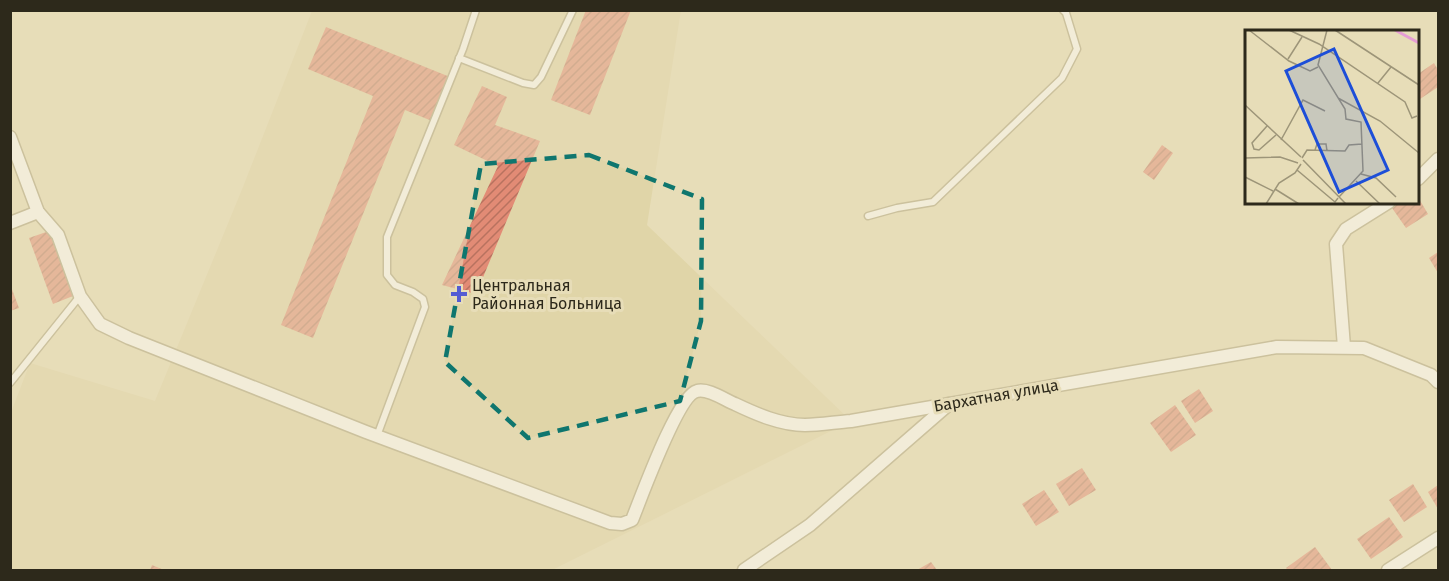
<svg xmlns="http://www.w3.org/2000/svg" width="1449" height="581" viewBox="0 0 1449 581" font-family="'Fira Sans',sans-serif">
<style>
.built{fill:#e0d5a8}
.building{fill:url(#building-hatch)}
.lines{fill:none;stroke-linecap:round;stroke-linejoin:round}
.service-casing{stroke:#aaa17d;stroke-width:9}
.minor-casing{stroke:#aaa17d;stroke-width:15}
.service{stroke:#fff;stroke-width:6}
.minor{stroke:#fff;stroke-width:12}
.marked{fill:none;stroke:#0f766e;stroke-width:4.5;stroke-dasharray:12 8;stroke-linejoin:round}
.poi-dot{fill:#545cd3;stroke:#e7ddb8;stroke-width:2}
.labels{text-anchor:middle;stroke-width:6;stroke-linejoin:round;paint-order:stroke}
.poi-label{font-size:16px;fill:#2d291b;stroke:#e7ddb8;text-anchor:start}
.street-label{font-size:16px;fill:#2d291b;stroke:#e7ddb8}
.inset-river{fill:none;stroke:#e69dd5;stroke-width:3}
.inset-road{fill:none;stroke:#9d9579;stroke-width:1.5}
.view{fill:#1d4ed8;fill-opacity:0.15;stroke:#1d4ed8;stroke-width:3}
.inset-edge{fill:none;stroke:#2d291b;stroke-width:3}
</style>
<defs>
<pattern id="building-hatch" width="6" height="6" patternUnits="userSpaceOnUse" patternTransform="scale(1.5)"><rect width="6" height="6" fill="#e28b75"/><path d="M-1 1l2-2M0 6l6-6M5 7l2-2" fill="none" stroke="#b8725f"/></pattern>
</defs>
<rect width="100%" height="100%" fill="#e7ddb8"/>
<path class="built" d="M681,10l-34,215 204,196 -299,149h-541l-1,-155 20,-52 125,38 88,-214 69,-176z"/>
<g class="building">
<path d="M586,10h45l-41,105 -39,-15z"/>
<path d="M326,27l124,50 -18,44 -27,-11 -92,228 -32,-13 92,-229 -65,-27z"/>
<path d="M1434,63l4,7v17l-18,12 -2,-5v-20z"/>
<path d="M482,86l25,11 -12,28 45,16 -64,153 -34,-9 56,-119 -44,-21z"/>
<path d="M1162,145l11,8 -19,27 -11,-8z"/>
<path d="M1418,197l10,17 -22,14 -14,-20 8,-6h18z"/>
<path d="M49,231l24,65 -20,8 -24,-66z"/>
<path d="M1438,252v21l-9,-15z"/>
<path d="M10,284l9,24 -9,3z"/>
<path d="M1199,389l14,22 -18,12 -14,-22z"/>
<path d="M1175,405l21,30 -25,17 -21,-29z"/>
<path d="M1082,468l14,22 -27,16 -13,-22z"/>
<path d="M1413,484l14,23 -23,15 -15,-22z"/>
<path d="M1438,485v24l-10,-17z"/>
<path d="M1044,490l15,22 -23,14 -14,-22z"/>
<path d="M1389,517l14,20 -32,22 -14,-20z"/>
<path d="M1315,547l17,23h-44l-2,-2z"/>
<path d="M931,562l6,8h-20z"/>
<path d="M152,565l12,5h-14z"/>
</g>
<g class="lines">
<g class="service-casing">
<g id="service">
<path d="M459,58l64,25 11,2 7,-8 32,-67"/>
<path d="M868,216l29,-8 36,-6 129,-124 15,-29 -11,-36 -3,-3"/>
<path d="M10,383l70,-87"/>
<path d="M377,436l48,-129 -2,-8 -10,-7 -18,-7 -8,-10v-38l76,-188 13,-39"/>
</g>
</g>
<g class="minor-casing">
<g id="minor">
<path d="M10,137l28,75 20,23 22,61 20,28 29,14 237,94 244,91 12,1 10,-4c9,-22 46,-125 65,-129 11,-3 28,9 38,13 21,10 46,21 70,21 15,0 31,-3 46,-4l426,-74 87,1 67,27 7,7"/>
<path d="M1418,179l20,-20"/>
<path d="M10,223l28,-11"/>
<path d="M1344,347l-8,-103 10,-15 43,-27"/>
<path d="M744,570l66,-45 139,-121"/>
<path d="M1388,570l50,-32"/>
</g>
</g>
<use href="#service" class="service"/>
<use href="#minor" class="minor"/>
</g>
<path d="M0 0H1449V581H0ZM589,155l113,44 -1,122 -21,80 -152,37 -83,-76 36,-198z" fill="#e7ddb8" fill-opacity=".55" fill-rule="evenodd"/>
<path class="marked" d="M589,155l113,44 -1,122 -21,80 -152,37 -83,-76 36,-198z"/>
<path class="poi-dot" d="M456 285h6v6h6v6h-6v6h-6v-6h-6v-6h6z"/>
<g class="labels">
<g class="poi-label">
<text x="472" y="291">Центральная<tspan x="472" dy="18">Районная Больница</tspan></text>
</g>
<g class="street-label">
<text transform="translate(996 395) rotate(-10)" y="6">Бархатная улица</text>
</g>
</g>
<g transform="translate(1245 30)">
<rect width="174" height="174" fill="#e7ddb8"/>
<path class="inset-river" d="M150,0l24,13"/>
<path class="inset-road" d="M4,0l40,31 21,10 8,-4M44,0l30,14 86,58 7,16 5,-2M82,0l-9,35 27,44 1,10 15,3 2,49 -24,26M90,0l84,55M43,29l14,-22M133,53l13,-16M93,68l42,23 39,32M0,75l56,52M22,96l-15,17 2,6 5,1 17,-15M36,110l22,-40 22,11M70,120l2,-6h9l1,7M0,128l35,-1 18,6M57,128l5,-8 38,1 4,-6 13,-1M58,130l43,44M52,140l38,32 3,-4M116,144l15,4 20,19M0,147l28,14M111,151l24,23M30,159l24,15M21,174l13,-21 16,-10 6,-9"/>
<path class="view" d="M89,19l54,121 -49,22 -53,-121z"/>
<rect width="174" height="174" class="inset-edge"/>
</g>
<rect width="1449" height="581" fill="none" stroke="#2d291b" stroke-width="24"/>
</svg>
